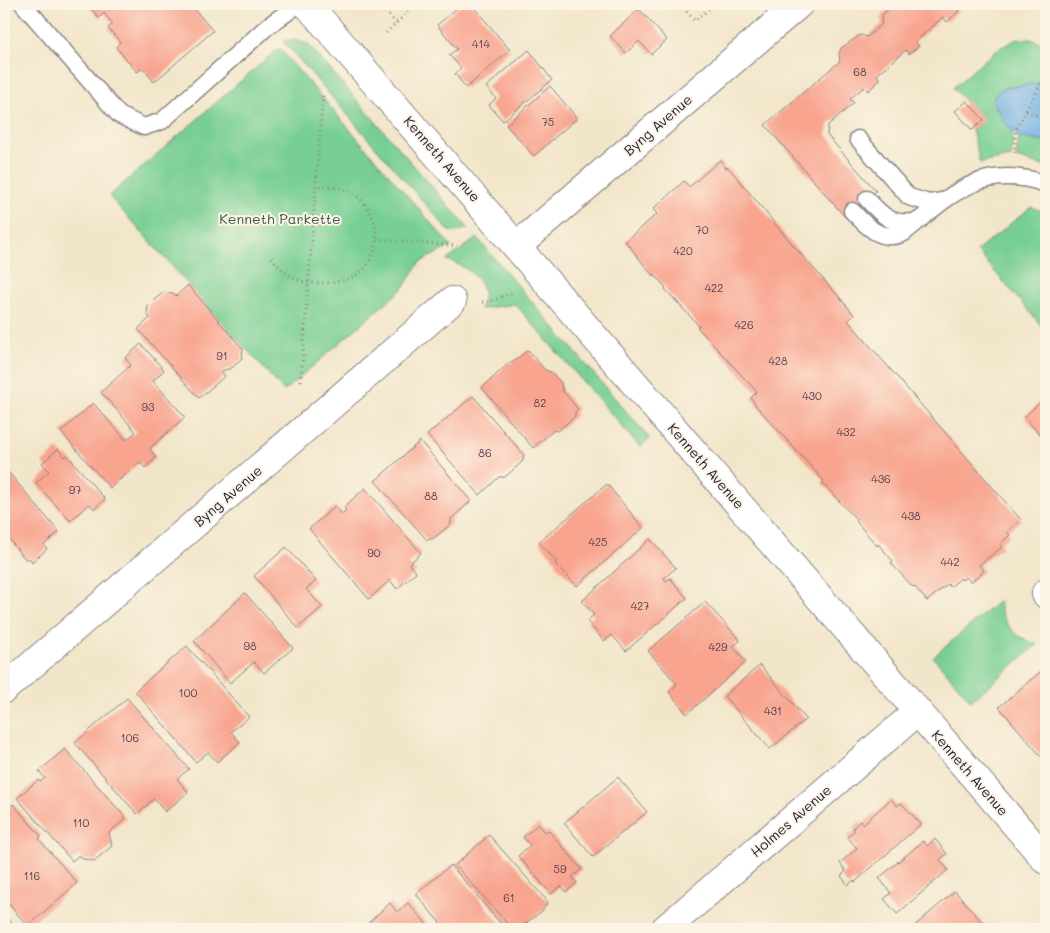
<svg xmlns="http://www.w3.org/2000/svg" width="1050" height="933" viewBox="0 0 1050 933" font-family="Mali,sans-serif">
<style>
.green{fill:#78cf93;stroke:#4d7867}
.water{fill:#70b1e4;stroke:#496a90}
.building{fill:#f8a48f}
.lines{fill:none;stroke-linecap:round;stroke-linejoin:round}
.service-casing{stroke:#8a8482;stroke-width:19}
.minor-casing{stroke:#8a8482;stroke-width:30}
.path{stroke:#8a8482;stroke-width:3;stroke-dasharray:1 4;stroke-linecap:butt}
.service{stroke:#fff;stroke-width:16}
.minor{stroke:#fff;stroke-width:28}
.labels{text-anchor:middle;stroke-width:4;stroke-linejoin:round;paint-order:stroke}
.number-label{font-size:11px;fill:#584250}
.street-label{font-size:14px;fill:#22223b;stroke:#fcf5e5}
.park-label{font-size:14px;fill:#3c5655;stroke:#fcf5e5}
</style>
<rect width="100%" height="100%" fill="#fcf5e5"/>
<filter id="ink" filterUnits="userSpaceOnUse"><feTurbulence type="fractalNoise" baseFrequency=".02" numOctaves="2"/><feDisplacementMap in="SourceGraphic" scale="10" xChannelSelector="R" yChannelSelector="G"/><feConvolveMatrix kernelMatrix="1 2 1 2 8 2 1 2 1" color-interpolation-filters="sRGB"/></filter>
<filter id="wash" filterUnits="userSpaceOnUse"><feTurbulence type="fractalNoise" baseFrequency=".0096" numOctaves="4" result="noise"/><feDisplacementMap in="SourceGraphic" scale="20" xChannelSelector="R" yChannelSelector="G"/><feGaussianBlur stdDeviation="1.12" result="paint"/><feColorMatrix in="noise" values="0 0 0 0 0 0 0 0 0 0 0 0 0 0 0 0 0 1.4 0 .05"/><feComposite in="paint" operator="in"/></filter>
<g filter="url(#wash)">
<rect width="100%" height="100%" fill="#f2e6ca"/>
<g class="green">
<path d="M1017,39h14l15,6v23l-8,16 -32,3 -10,6 -2,12 19,27 -2,25 -31,6 -8,-33 11,-10 -30,-32 43,-38z"/>
<path d="M292,40l16,4 160,184 -12,4 -7,-1 -166,-190z"/>
<path d="M279,48l172,198 -31,16 -17,26 -119,103 -175,-195z"/>
<path d="M1019,137l27,5v25l-30,-9z"/>
<path d="M1031,207l15,6v118l-69,-80z"/>
<path d="M477,238l173,201 -10,8 -125,-143 -35,5c12,-25 -11,-42 -33,-49z"/>
<path d="M999,601c3,23 17,38 39,43l-67,57 -38,-44z"/>
</g>
<path class="water" d="M1030,84h8l8,9v49l-28,-5 -13,-14 -12,-22 1,-4 7,-8z"/>
<g id="blocks">
<g class="building">
<path d="M87,4h103l23,27 -59,51 -11,-14 -6,4 -21,-25 4,-5 -12,-14 5,-4 -9,-11 -5,5z"/>
<path d="M462,4h9l39,46 -44,38 -11,-14 6,-6 -12,-13 8,-6 -20,-24z"/>
<path d="M894,4h65l-3,3 3,4 -12,11 -4,-5 -28,25 4,4 -10,8 -3,-4 -29,25 3,5 -12,11 -4,-4 -14,12 4,4 -26,22 -1,10 49,56 -30,27 -81,-93 75,-64 -1,-7 2,-6 19,-13 7,2 15,-13 -1,-5 2,-5z"/>
<path d="M639,9l28,31 -16,14 -12,-13 -13,12 -16,-17z"/>
<path d="M529,50l23,30 -49,41 -14,-16 7,-7 -10,-11z"/>
<path d="M550,86l27,32 -43,38 -28,-31z"/>
<path d="M967,101l17,19 -12,10 -17,-19z"/>
<path d="M720,160l6,8 2,-1 64,77 55,62 7,9 -6,6 3,3 170,196 -14,12 3,3 -10,9 2,3 -23,18 5,6 -13,11 -5,-5 -4,3 -1,-2 -11,9 -2,-3 -21,17 -13,-15 -1,1 -22,-24 2,-2 -15,-17 -1,2 -21,-25 1,-1 -35,-37 2,-2 -67,-74 -6,-9 6,-6 -60,-65 2,-1 -34,-37 1,-1 -12,-14 -1,2 -28,-35 32,-27 -4,-5 31,-28 5,6z"/>
<path d="M188,285l55,64 -1,9 -10,10 -11,3 4,5 -26,22 -61,-69 12,-11 -3,-4 1,-9 16,-13 9,1 3,3z"/>
<path d="M141,344l23,26 -11,11 32,36 -35,31 6,10 -11,10 -5,-6 -30,26 -49,-56 32,-29 33,37 10,-8 -35,-40 30,-27 -6,-7z"/>
<path d="M528,350l17,20 6,2 10,11 1,7 16,19 -3,3v4l-17,15 -4,-1 -21,18 -51,-60 28,-26 2,1z"/>
<path d="M473,396l51,59 -2,7 -17,15h-6l-19,18 -53,-60z"/>
<path d="M1046,397v44l-22,-24z"/>
<path d="M420,441l51,60 -20,18v5l-17,14 -7,2 -52,-59z"/>
<path d="M58,449l7,8 2,-2 38,44 -11,10 -5,-5 -19,17 -34,-38 13,-12 -7,-8z"/>
<path d="M4,467l55,65 -15,13 3,4 -15,13 -3,-4 -3,2 -22,-27z"/>
<path d="M607,484l36,44 -66,58 -21,-21v-4l-17,-19z"/>
<path d="M365,488l56,65 -12,11 7,8 -19,17 -7,-9 -21,19 -60,-70 26,-23 7,8 4,-4 -2,-3z"/>
<path d="M650,539l26,29 -12,10 2,3 4,-3 17,20 -61,53 -14,-16 -8,6 -17,-20 7,-6 -12,-14z"/>
<path d="M286,547l30,34 -10,8 16,18 -24,21 -44,-52z"/>
<path d="M245,593l48,55 -29,25 -10,-11 -24,21 -36,-42z"/>
<path d="M705,602l34,37 1,2 -7,5 13,16 -59,52 -18,-22 8,-8 -29,-33z"/>
<path d="M187,646l62,71 -18,15 9,10 -23,20 -9,-10 -12,10 -61,-71z"/>
<path d="M760,665l46,54 -36,30 -46,-53z"/>
<path d="M1046,667v95l-47,-55z"/>
<path d="M127,698l62,71 -12,10 11,13 -23,20 -11,-13 -17,15 -62,-71z"/>
<path d="M65,749l61,69 -17,15 3,13 -18,15 -11,-2 -4,-4 -7,6 -55,-63 21,-18 2,2 5,-4 -6,-7z"/>
<path d="M618,777l29,35 -54,45 -29,-34z"/>
<path d="M891,799l6,7 4,-3 20,21 -66,58 -1,-2 -6,5 -7,-9 5,-5 -6,-8 17,-15 -10,-11 8,-7 -2,-2 7,-7 3,3z"/>
<path d="M13,804l28,32 -2,3 38,44 -49,43 -24,-27v-43l2,3 4,-4 -6,-8v-35z"/>
<path d="M538,824l7,8 3,-2 34,39 -10,8 5,6 -11,9 -5,-6 -10,8 -33,-38 12,-11 -7,-8z"/>
<path d="M489,835l59,67 -6,9 -24,18h-6l-57,-64z"/>
<path d="M935,839l12,15 -7,6 8,10 -51,44 -13,-15 7,-6 -12,-15 44,-37 4,5z"/>
<path d="M451,865l54,64h-60l-29,-35z"/>
<path d="M955,891l33,38h-77z"/>
<path d="M390,903l7,9 11,-9 23,26h-62l-3,-4z"/>
<path d="M4,914l12,15h-12z"/>
</g>
</g>
</g>
<g filter="url(#ink)">
<use href="#blocks" fill-opacity="0" stroke="#8a8482" stroke-width="1"/>
<g class="lines">
<g class="service-casing">
<g id="service">
<path d="M23,4l96,111 25,12 18,-6 106,-95 31,-22"/>
<path d="M858,139l51,58 20,6 14,-2"/>
<path d="M867,199c16,18 28,29 53,21"/>
<path d="M852,211c15,16 30,32 52,22 47,-39 78,-71 142,-49"/>
</g>
</g>
<g class="minor-casing">
<g id="minor">
<path d="M307,4l739,856"/>
<path d="M517,246l282,-242"/>
<path d="M1046,594v-1"/>
<path d="M4,689l448,-388"/>
<path d="M665,929l252,-217"/>
</g>
</g>
<g class="path">
<path d="M379,4l17,19"/>
<path d="M680,4l15,17 19,-17"/>
<path d="M386,33l30,-29"/>
<path d="M1026,111l20,8"/>
<path d="M1014,153l2,-24 30,-54"/>
<path d="M377,239l80,7"/>
<path d="M272,257c11,17 26,27 47,26 14,0 28,-1 40,-10 31,-24 18,-75 -19,-85 -7,-1 -16,-1 -23,-2"/>
<path d="M482,302h7l25,-10"/>
<path d="M301,381l22,-288"/>
</g>
<use href="#service" class="service"/>
<use href="#minor" class="minor"/>
</g>
</g>
<g class="labels">
<g class="number-label">
<text x="481" y="48">414</text>
<text x="860" y="76">68</text>
<text x="548" y="126">75</text>
<text x="702" y="234">70</text>
<text x="683" y="255">420</text>
<text x="714" y="292">422</text>
<text x="744" y="329">426</text>
<text x="222" y="360">91</text>
<text x="778" y="365">428</text>
<text x="812" y="400">430</text>
<text x="540" y="407">82</text>
<text x="148" y="411">93</text>
<text x="846" y="436">432</text>
<text x="485" y="457">86</text>
<text x="881" y="483">436</text>
<text x="75" y="494">97</text>
<text x="431" y="500">88</text>
<text x="911" y="520">438</text>
<text x="598" y="546">425</text>
<text x="374" y="557">90</text>
<text x="950" y="566">442</text>
<text x="640" y="610">427</text>
<text x="250" y="650">98</text>
<text x="718" y="651">429</text>
<text x="188" y="697">100</text>
<text x="773" y="715">431</text>
<text x="130" y="742">106</text>
<text x="81" y="827">110</text>
<text x="560" y="873">59</text>
<text x="32" y="880">116</text>
<text x="509" y="902">61</text>
</g>
<g class="street-label">
<text transform="translate(658 125) rotate(-41)" y="5">Byng Avenue</text>
<text transform="translate(442 159) rotate(49)" y="5">Kenneth Avenue</text>
<text transform="translate(706 466) rotate(49)" y="5">Kenneth Avenue</text>
<text transform="translate(228 496) rotate(-41)" y="5">Byng Avenue</text>
<text transform="translate(970 773) rotate(49)" y="5">Kenneth Avenue</text>
<text transform="translate(791 821) rotate(-41)" y="5">Holmes Avenue</text>
</g>
<g class="park-label">
<text x="280" y="224">Kenneth Parkette</text>
</g>
</g>
<rect width="1050" height="933" fill="none" stroke="#fcf5e5" stroke-width="20"/>
</svg>
